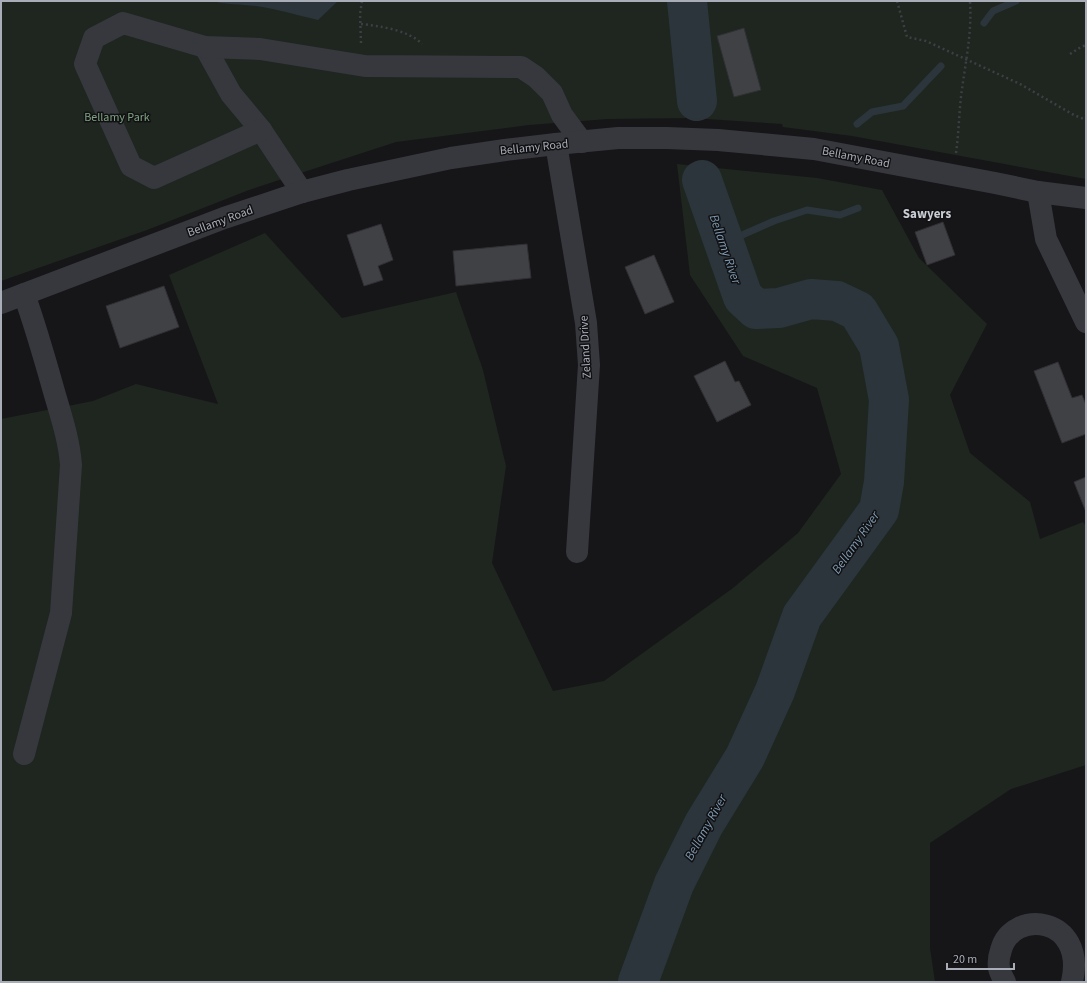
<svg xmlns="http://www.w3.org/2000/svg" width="1087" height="983" viewBox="0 0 1087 983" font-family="'Source Sans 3',sans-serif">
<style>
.green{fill:#1e261f}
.water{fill:#2c353c}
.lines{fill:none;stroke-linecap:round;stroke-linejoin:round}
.stream{stroke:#2c353c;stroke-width:7}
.river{stroke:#2c353c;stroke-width:40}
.building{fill:#404145;stroke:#303034}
.path{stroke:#3d3f44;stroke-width:2.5;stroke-dasharray:2 3;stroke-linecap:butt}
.minor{stroke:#37383d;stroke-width:22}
.labels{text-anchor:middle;stroke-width:3;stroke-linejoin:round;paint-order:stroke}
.park-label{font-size:12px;fill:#7fa381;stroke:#111113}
.street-label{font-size:12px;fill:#a8adb8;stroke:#111113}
.neighbourhood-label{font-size:13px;font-weight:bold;fill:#c9ccd4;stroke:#111113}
.water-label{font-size:13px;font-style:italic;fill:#7f9bb3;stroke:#111113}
</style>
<rect width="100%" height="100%" fill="#161618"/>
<g class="green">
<path d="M1,1h1085v178l-234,-43 -69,-9 -1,-3 -91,-6 -83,1 -79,6 -133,17 -147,48 -102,40 -146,51z"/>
<path d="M677,164l140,14 65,12 37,68 68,66 -37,71 20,58 60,49 10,37 43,-17 3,4v239l-75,24 -81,54v105l5,34h-934v-563l92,-18 43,-17 82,20 -49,-129 96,-42 77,85 114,-26 27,78 23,96 -14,97 61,128 51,-10 129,-93 65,-55 43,-59 -24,-86 -74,-32 -53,-81z"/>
</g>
<path class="water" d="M212,1h126l-20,19c-21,-5 -41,-11 -62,-14 -15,-2 -30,-1 -44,-5z"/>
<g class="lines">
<g class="stream">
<path d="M984,23l9,-12 23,-10"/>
<path d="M857,124l15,-12 31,-6 38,-40"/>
<path d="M724,243l50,-22 33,-11 33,5 18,-7"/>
</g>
<g class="river">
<path d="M687,1l10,100"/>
<path d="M638,982l36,-98 30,-60 41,-67 30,-66 27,-75 77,-106 5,-28 5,-82 -10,-54 -21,-35 -21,-10 -26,-2 -32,9 -23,1 -13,-12 -41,-117"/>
</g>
</g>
<g class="building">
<path d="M744,28l17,62 -27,7 -17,-61z"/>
<path d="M943,222l12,33 -28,10 -12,-33z"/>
<path d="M381,224l12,36 -15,6 5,14 -19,6 -17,-51z"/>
<path d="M527,244l4,34 -75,8 -3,-35z"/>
<path d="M654,255l20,47 -29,12 -20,-47z"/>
<path d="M164,286l15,41 -59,21 -14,-42z"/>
<path d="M725,361l10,21 4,-1 12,24 -34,17 -23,-46z"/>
<path d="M1058,362l14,36 10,-3 4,10v29l-24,9 -28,-72z"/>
<path d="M1086,477v35l-12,-30z"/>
</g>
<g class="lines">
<g class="path">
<path d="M897,1l10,36 19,4 94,43 54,31 12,5"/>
<path d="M361,24c18,2 48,6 61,20"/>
<path d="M361,43l-1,-29 2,-13"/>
<path d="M1070,54l11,-7 5,-2"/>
<path d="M956,153c3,-21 3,-43 6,-64 4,-29 10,-58 8,-88"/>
</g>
<g class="minor">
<path d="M205,47l26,47 30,36 41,62"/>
<path d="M261,130l-107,48 -23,-12 -46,-102 9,-26 29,-15 82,24 55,2 105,17 156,1 15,10 16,16 10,22 20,27"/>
<path d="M556,144l30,179 3,42 -12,187"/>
<path d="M1038,192l8,47 40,83"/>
<path d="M24,294c11,31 20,62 29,94 7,25 16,50 18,77l-10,148 -37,141"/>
<path d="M1,303l223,-85 78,-26 46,-12 103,-22 54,-8 51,-6 62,-6h49l51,2 96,9 181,34 43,9 48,6"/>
<path d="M1005,982c-2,-4 -5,-9 -6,-14 -1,-6 0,-12 2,-18 11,-42 86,-34 71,32"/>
</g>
</g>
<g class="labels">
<g class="park-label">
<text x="117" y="121">Bellamy Park</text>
</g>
<g class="street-label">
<text transform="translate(534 147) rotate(-6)" y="4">Bellamy Road</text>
<text transform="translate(856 157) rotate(11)" y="4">Bellamy Road</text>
<text transform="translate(220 221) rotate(-20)" y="4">Bellamy Road</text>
<text transform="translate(585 347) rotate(-93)" y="4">Zeland Drive</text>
</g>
<g class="neighbourhood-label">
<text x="927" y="218">Sawyers</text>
</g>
<g class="water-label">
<text transform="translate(726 249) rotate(71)" y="5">Bellamy River</text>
<text transform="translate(855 542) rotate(-55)" y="5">Bellamy River</text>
<text transform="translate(705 827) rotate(-61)" y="5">Bellamy River</text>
</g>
</g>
<rect width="1087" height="983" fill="none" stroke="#a8adb8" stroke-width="4"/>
<path d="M947 963v6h67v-6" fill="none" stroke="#a8adb8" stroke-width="2"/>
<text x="953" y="963" font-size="12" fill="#a8adb8" stroke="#111113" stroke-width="3" paint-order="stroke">20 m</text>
</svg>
